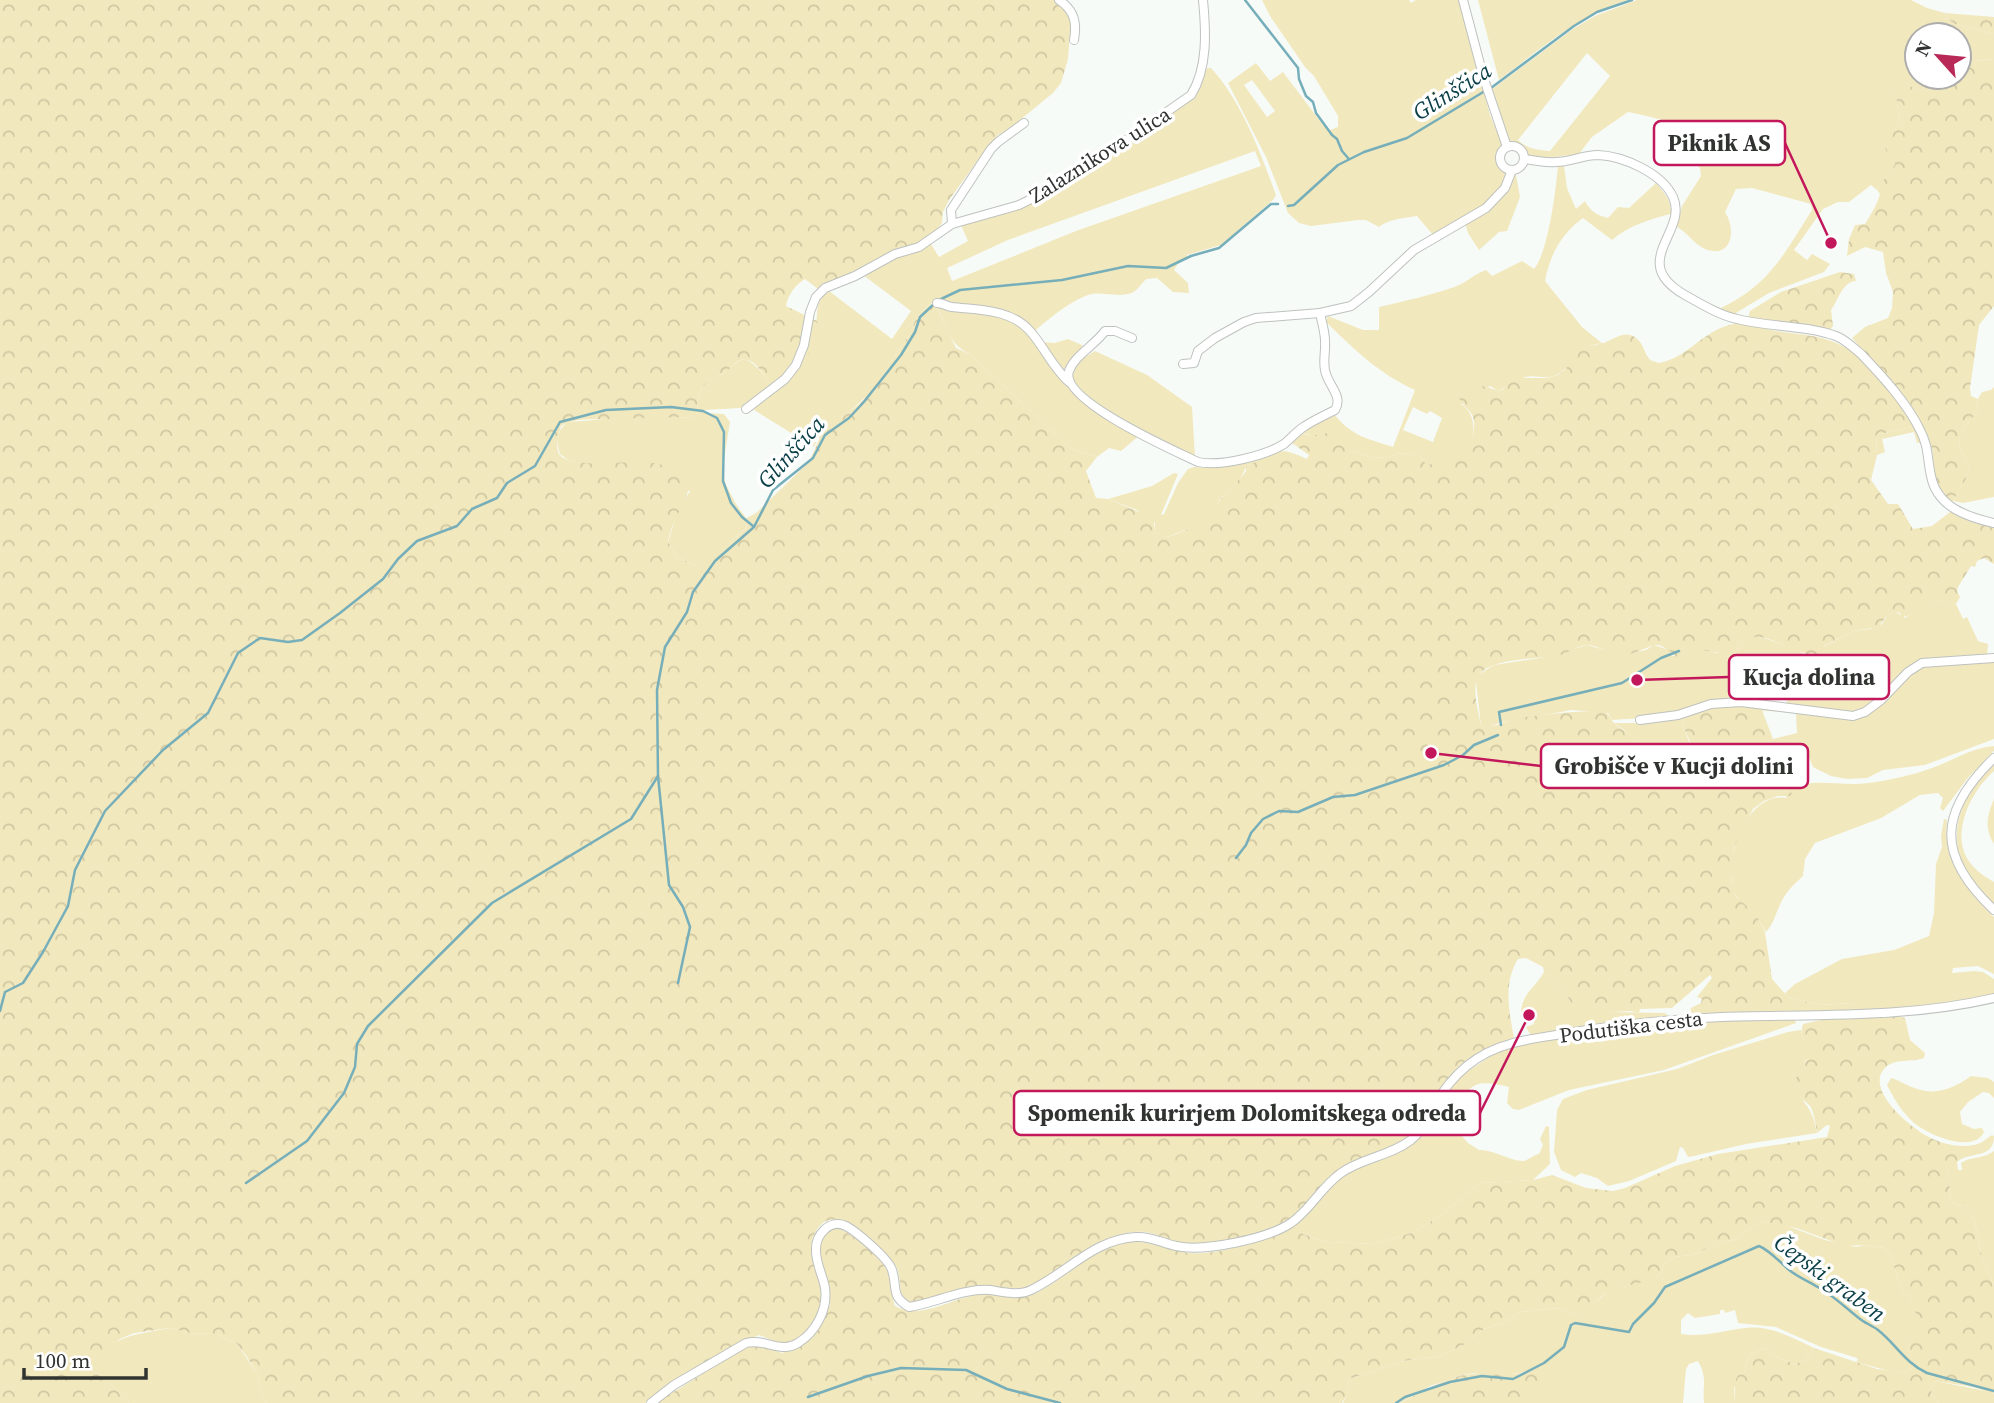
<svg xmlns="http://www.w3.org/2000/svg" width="1994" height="1403" viewBox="0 0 1994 1403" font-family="'Source Serif 4',serif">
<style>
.green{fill:#f2e8bd;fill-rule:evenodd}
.forest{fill:url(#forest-crowns)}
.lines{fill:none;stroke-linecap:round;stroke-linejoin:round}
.stream{stroke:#76aeba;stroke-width:2.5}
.minor-casing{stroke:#bec2bf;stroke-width:10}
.minor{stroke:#fff;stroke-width:8}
.labels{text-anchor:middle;stroke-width:7;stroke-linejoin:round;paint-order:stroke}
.street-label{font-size:21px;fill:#313331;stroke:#fff}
.water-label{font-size:23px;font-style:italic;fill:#0b4049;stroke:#fff}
.leader{fill:none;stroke:#c2185b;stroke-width:2.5}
.callout-dot{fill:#c2185b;stroke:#fff;stroke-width:2.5}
.callout{fill:#fff;stroke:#c2185b;stroke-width:2.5}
.callout-label{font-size:23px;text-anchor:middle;font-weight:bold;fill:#313331}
</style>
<defs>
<pattern id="forest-crowns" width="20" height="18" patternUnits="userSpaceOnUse" patternTransform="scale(1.75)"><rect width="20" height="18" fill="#f2e8bd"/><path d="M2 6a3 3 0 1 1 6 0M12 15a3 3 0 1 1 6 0" fill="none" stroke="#d0c7a3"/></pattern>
</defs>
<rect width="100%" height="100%" fill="#f7fbf8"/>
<g class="green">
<path d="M1262,0h147l2,3 5,-3h43l31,115 13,32 -6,13 4,8 7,5c-11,33 -47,45 -75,62l-16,-19c-13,2 -28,3 -38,11l-13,-7h-8l-47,6 -12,-3 -11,-10 -22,-56 -38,-74 28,-20 14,18 13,-9 40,53 7,5 8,-3v-11l-24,-40 -9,-9 -35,-51zM1252,80l23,31 -8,6 -23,-32z"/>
<path d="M1478,0h150c-52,17 -86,48 -129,80z"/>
<path d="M1637,0h274l16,8 18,5 1,5 9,6 39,10v25l-28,3 -7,5v-32h-42v42h28c-18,18 -20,18 -42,5l-8,6 5,35c-15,19 -23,15 -5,41 -4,10 -13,16 -18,26l-6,-5 -22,17h-11l-15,7 -29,41 13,10 5,-6 18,10 -6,8 -55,21 -35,21 -15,-5c50,-23 65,-55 93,-99l-1,-6 -59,-16 -16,1 -11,23c13,20 5,49 -22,36 -10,-5 -16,-16 -26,-21l5,-21 19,-30 -1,-8 -8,-9c4,-29 -5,-32 -30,-39 -11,-3 -22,-6 -34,-8l-36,25 -13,17 -33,4 -19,-2c-4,-10 -13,-10 -19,-18l-17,-48 82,-61 22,-13zM1587,53l23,23 -60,75c-13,-1 -23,-2 -32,-11z"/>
<path d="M1207,68h4c30,32 50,86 65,127l-3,5 -52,45 -34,10 1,3 -9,4 -5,8 14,13 1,10 -16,-1 -16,-14 -11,1c-3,3 -7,9 -11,12 -11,8 -31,1 -43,3 -16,3 -44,25 -56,36l5,12 14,1 13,-4 14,6 1,4 -24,26 22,25 59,35 -19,16 -12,-3 -12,9 -26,-8 -100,-94c-26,-13 -22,-30 -38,-53l-11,9 -7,10 -5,13 -21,30 -15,28 -13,9 -44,39 -3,7 -60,-37 8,-16 -22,14 -35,2v3l19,1 6,8 -7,44 2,17 11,21 10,14 1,9 -30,28 -20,11 -20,-9 -9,-15 10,-32 12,-19 -122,-31 -8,-6c-4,-12 -3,-25 8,-32l79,-6 51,2c-1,-16 -1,-31 15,-40 5,-2 11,-4 15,-8 7,-6 9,-10 18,-11 12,7 23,20 26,33 16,-15 34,-29 42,-51 6,-17 -3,-40 15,-50l63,48 19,-28 -48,-36 27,-17 41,-14 8,13 29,-16 -7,-16 60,-18 169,-108 9,-10zM1255,151l6,15 -185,65 -124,50 -5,-13 61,-28z"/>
<path d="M1558,166h6l3,22 9,21 9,-8c6,11 12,14 23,17l10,-11 11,1 27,-25c10,12 17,20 15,36l-1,-5c-22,6 -40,11 -58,26l-29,-22c-22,16 -33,37 -38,63l37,46 21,17c-24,-2 -27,20 -45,30 -10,7 -23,0 -33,3 -9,3 -18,9 -26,14l-9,-5 -29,18c21,14 13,46 -7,56 -7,4 -20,5 -28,4l-7,-9 -18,-2 -16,5 -15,-1 -19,-6 -29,-17 -7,3 -15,-5 30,-17h5c16,21 34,24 58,32l22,-57c-36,-16 -61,-41 -89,-68l2,-6 35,14h16v-23c26,-6 53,-12 78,-21 10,-4 19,-13 29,-16l6,6 30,-15 12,8c14,-16 22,-80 24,-103zM1413,407l14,7 3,-3 12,7 -9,24 -30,-12z"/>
<path d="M1513,174l3,1 4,22 -13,34 -8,1 -20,18 -11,-17 -3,-10 19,-10z"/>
<path d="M1095,351l52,24 45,32 3,50 -69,-33 -31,-20 -24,-25 8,-18z"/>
<path d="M1994,387v110l-31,6 -10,-2c5,-11 17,-23 16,-36 -1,-5 -6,-10 -8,-15 -7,-17 8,-26 16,-38l1,-13 4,-7 9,-2z"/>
<path d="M1915,426l6,17h-4l-3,-11 -32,7 3,13 -8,3 -1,-20z"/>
<path d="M1260,457l-1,3 -13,7 -6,12 -20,20 -10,16 -15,11 -30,12 -11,-6 1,-9 -18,-13 -29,-11 44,-13 22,-13 4,1 -17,41 3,-1 14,-31 10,-14 6,-2 16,1z"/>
<path d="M1942,600l14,4 7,15 4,-2 11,24 10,3 -1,11 -67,7 -55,48 -12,4 -50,-7 -16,-4 -1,-13 -15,-1 -1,14 -83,7 -44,8 -31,2 -4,-7 -36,-3 -73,13 -11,4 -7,-1 -5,-44 2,-7 16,-10 52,-8 41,-12 36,10 23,-5 8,-5 15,5 3,6 33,-6 12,3 20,-3 12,-12 8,-2 38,12 11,8 47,-25 17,-2 12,-5 6,-9 8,-3 9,6 23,-14z"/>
<path d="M1994,659v80l-69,26 -42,5 -16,8 -20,1 -16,-3 -18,-9 -5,-12 -7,-7 -24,9 11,32c26,-12 53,-2 81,-6 21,-3 44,-8 63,-15 20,-7 41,-21 62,-22v5l-27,28 -24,32 -3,-3 3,-10 -5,-5 -18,2 -39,23 -66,25 -10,16 -2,17c-10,9 -19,18 -24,31 -5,11 -5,16 -13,25 -4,-6 -7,-14 -12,-19 -5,-7 -16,-11 -19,-19 -14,-31 11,-103 51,-96l2,-8 -12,2 -10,-3 -2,-20 2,-25 7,-5 24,-6 -1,-20 -42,-3v-6l100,13 68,-51 29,-1 24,-5z"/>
<path d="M1682,715l1,11 7,18 15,7 3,9 -5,7 -17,5 -3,11 -7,7c-34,-6 -24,-29 -40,-49 -5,-7 -15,-13 -22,-18h26z"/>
<path d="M1994,765v6c-24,21 -46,66 -22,94 6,8 14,12 22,17v24c-50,-46 -49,-96 0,-141z"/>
<path d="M1994,799v45c-10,-16 -7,-28 0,-45z"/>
<path d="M1944,819l3,1c-4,41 19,69 47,97v57l-16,-8 -25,2 -1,5 22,-2 9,1 11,7v15l-58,10 -64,7 -18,-8 -35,2 -30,-7 -4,-5 10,-9 47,-25 52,-9 35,-14 5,-23 2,-49 6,-17 -1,-11z"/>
<path d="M1544,972l22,22 7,12 34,6 58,1 4,4 -137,20 -6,-10 8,-3 -2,-13 -11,1c1,-19 15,-25 23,-40z"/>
<path d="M1736,1020l54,-1 5,1 1,3 -132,47 -95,20 -50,20 -6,-1 -6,-6 2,-16c-22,-5 -43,-10 -46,21 -1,6 1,11 -1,17l-7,-3 -6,11 6,3 6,-1 7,8 11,7c14,-1 30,11 44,11 6,-1 10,-6 16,-7l4,-9 -3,-6 6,-13 3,1 1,37 -17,16 -53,3 -37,31 -29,18 -39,12 -46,-2 -13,-3 -15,-6 -6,-9 40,-43 21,-13 54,-23 16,-15 23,-42 10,-11 38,-25 18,-6 91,-15z"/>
<path d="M1801,1030l2,9 11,15 -9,7 -7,34c13,14 15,19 19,38l-71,11 -52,12 -6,1 -5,-9 -3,-1 -4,14 -47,20 -21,5 -11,-8 -16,-5 -6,4 -14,-7 -7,-18 3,-42 6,-11 24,-9 90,-21 36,-14 75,-23z"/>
<path d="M1971,1076l17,2 6,4v16l-5,-5 -6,-1 -15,10 -8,10 2,12 12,5 8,-1 2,4c-11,23 -59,2 -72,-11 -11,-10 -19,-24 -25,-36l4,-7c7,2 10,4 16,7 24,12 43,6 64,-9z"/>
<path d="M1994,1151v135l-12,-29 -8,-38 -11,-12 -14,-7 1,-19 -3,-11h15l-1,-7c10,-7 23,-4 33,-12z"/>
<path d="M1761,1221l24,4 40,15 31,7 9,-2 19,3 6,6 12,37 9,8 6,15 -10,35 6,11v7l-8,6 -16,-2 -33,-9 2,-2 -1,-2 -36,-11 -45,-20 -38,-4 -3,-13 -10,3 -1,-3h-4v4l-25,4 -7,-5 -7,7v14c22,4 43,-4 65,-6 25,-3 47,10 68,20l-9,12 -10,4 -17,-6 -12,-10 -16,6 -6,18 -10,16 1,15h-31c-2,-19 4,-24 -6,-42l-9,3 -3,5 -3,34h-140l-11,-32 -27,4 -32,-2 -14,3 -29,10 -30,17h-57l4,-8 2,-16 54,-18 38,-5 24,-12 19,-15 19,-6 18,-11 36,-4 21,7 31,-24 48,-14 5,-5 1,-7 11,-8 17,-2 35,-14 8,-1z"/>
<path d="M170,1328l19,5 28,1 20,10 21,31 1,14 8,14h-138l-23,-24 -15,-9 -2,-5c32,-32 40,-29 81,-37z"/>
<path d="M1935,1381l51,10 8,3v9h-55l-8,-10z"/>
</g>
<g class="forest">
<path d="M0,0h1054l11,8 6,13 -3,38 -7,24 -8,10 -44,36 -11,6 -9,10 -40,55 -6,12 -1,11 -11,15 -95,46 -7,7 -11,-2 -13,-10c-9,5 -18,17 -19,27l31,15c8,23 -28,59 -45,72 -2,-11 -18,-39 -32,-33 -5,2 -9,8 -13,11 -4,3 -10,5 -15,8 -15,8 -15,23 -14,39 -30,-2 -58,0 -88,1 -17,1 -34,-2 -49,7 -2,8 -6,20 -2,28 11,16 69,6 88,8 15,2 29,7 43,12 3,21 -18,43 -22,68l9,15 20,9c20,-11 34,-23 50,-39l-2,-8 11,-6 53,-51 13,-29 52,-41 15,-28 21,-30 5,-13 7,-10 12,-9 22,46 15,7 100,94 26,8 -11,14 10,27 12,1 46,19v14l11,6c29,-10 36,-15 55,-38 8,-10 18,-18 26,-29v-4l13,-7 1,-3c22,-8 25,-8 47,2l2,-4 -17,-12 8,-11c14,8 22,-1 36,1l15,18 19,6 15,1 16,-5 18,2 7,9c26,2 50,-14 48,-43 -1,-11 -12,-14 -15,-23 6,-7 16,-7 24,-12l17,5 6,-4 5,-8c14,-4 35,3 48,-5 9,-5 14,-17 22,-24 9,-7 16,-4 25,-8 11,-4 19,-12 30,-4 8,6 8,15 14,22l9,3c29,-5 45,-34 75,-39 12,-2 30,5 42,7 19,3 40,4 58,11 32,12 62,58 81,84l-39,9 1,20 -6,25 17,24h10l15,25 19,-3 18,-14 21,10 23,6v36l-10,-6 -7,3 -2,6 -4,-1 -13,21 -1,4 3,6 -4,7c-6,-1 -12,-4 -17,-3 -14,2 -25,16 -38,16l-1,-4 -4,-1 -8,3 -10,12 -25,4 -29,15v10c-11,5 -46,-16 -63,-19 -15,-2 -17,10 -28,15 -11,4 -22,-3 -33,-1 -12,28 -28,-4 -42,-6 -5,-1 -25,10 -35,10 -13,1 -23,-10 -36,-10 -11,1 -20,9 -30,11 -20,3 -65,2 -77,18 -10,12 -1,39 1,52 12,2 26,-5 38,-8 28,-4 56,-7 85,-7 5,3 6,7 10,12 7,7 16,9 22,18 15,21 8,43 40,49l7,-7 3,-11 17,-5 4,-7 -2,-9 -14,-7 -8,-18 -1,-11 19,-7 53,-4v6h8l11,29 -7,5 -1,25 5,4 1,6 -5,5v5l10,3 12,-2 4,3 -1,3h-13l-14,5 -11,8 -13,24 -6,15 -3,32 5,17 20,17 9,18 7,47 17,19 30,7 35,-2 17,2 1,6 -182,4 1,-7 10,-5 1,-4 -5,-2 15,-19 -2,-3 -38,33 -32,1 -1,4 -8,-2 -37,2 -14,-1 -7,-6 -7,-12 -22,-22 -1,-5 -17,-9 -8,1c-15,24 -9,53 -4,79 -26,7 -55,22 -70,46 -9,13 -14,29 -24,41 -20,27 -57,27 -82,46 -20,15 -31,40 -53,52 -25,13 -82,25 -109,19 -13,-4 -26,-12 -41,-10 -23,1 -48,16 -67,29 -13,9 -25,21 -40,26 -14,4 -29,-1 -42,0 -27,1 -52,15 -78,15l-6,-5c-2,-9 -2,-23 -6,-31 -4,-7 -13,-14 -19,-19 -14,-14 -45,-44 -61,-16 -14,25 10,48 6,73 -1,4 -5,10 -7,14 -2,5 -4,10 -8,14 -19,17 -27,11 -48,3l-24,10 -66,38 -24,20h-378l-8,-14 -1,-14 -11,-18 -10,-13 -20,-10 -28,-1 -19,-5 -36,5 -14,6 -31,26 2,5 15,9 23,24h-129z"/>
<path d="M1945,13l49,4v17l-39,-10 -9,-6z"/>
<path d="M1994,59v247l-15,19 -9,63 1,8 7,3 -1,13c-8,12 -23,21 -16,38 2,5 7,10 8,15 1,13 -11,25 -16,36 -21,-4 -18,-36 -21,-52 -2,-7 -5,-14 -8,-21 -12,-26 -52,-67 -72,-90l13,-11 23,-9 4,-10 1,-16 -7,-19 -3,-21 -18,-5 -18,9 2,-17 6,-14 10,-1c6,-10 12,-19 15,-30l-3,-4c5,-10 14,-17 18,-26 -8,-8 -16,-23 -5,-33 4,-2 7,-4 10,-8l-6,-40 9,-1c22,13 24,13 42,-5h14v-10l7,-5z"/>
<path d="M1840,272l14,2 2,7c-14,1 -17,18 -25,29l2,16 -3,4 -82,-12 2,-7 31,-19z"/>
<path d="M1898,1016l7,2 5,22 15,13 -1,5c-13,5 -30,-1 -40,11 -19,22 29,61 47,69 12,6 29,10 43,7 7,-1 12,-6 18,-10l2,1c0,24 -25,15 -37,26l1,8h-11l3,11 -1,19 14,7 11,12 8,38 12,29v108l-21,-7 -38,-6 -4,12 8,10h-204v-21l3,-7 6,-3 6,-18 16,-6 12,10 17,6 10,-4 9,-12 63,21 28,4 8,-6v-7l-6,-11 9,-35 -5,-15 -9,-8 -12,-37 -6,-6 -18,-3 -21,1 -49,-18 -35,-7 -27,19 -8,1 -35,14 -17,2 -11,8 -1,7 -5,5c-16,7 -33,8 -48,15 -13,5 -18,18 -31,23l-21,-7 -36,4 -18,11 -19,6 -19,15 -24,12 -38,5 -54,18 -2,16 -5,8h-686l83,-52 19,-7 24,9 16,-6 18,-14 14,-28 -2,-20 -8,-27v-12l5,-13 10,-6c16,5 48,30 53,46 4,11 3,22 7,33 28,16 63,-13 93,-12 18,1 34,7 52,-3 24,-13 45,-35 71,-45 30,-11 49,3 78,7 27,3 83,-14 106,-29l6,9 15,6 13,3 46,2 39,-12 29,-18 37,-31 53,-3 19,-5 34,13 27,3 12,-3 50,-22 43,-12 109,-17 3,-11 -3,-1 -10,8c-1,-7 -3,-21 -7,-27 -4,-5 -10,-7 -13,-12 -7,-15 7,-31 16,-41 -8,-9 -14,-17 -10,-29l22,-5z"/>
<path d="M1532,1371l7,1 4,6v25h-143c24,-12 45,-26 71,-29 21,-3 40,3 61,-3z"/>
</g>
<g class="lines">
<g class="stream">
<path d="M1245,0l53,68 1,11 7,17 7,6 3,11 16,22 5,4 5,12 6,7"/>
<path d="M1491,88l83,-62 23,-14 35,-12"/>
<path d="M1288,206l6,-1 44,-40 26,-13 43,-14 78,-47"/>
<path d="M939,300l21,-10 102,-10 66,-14 38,2 25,-12 28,-8 52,-44h7"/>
<path d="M1501,725l-2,-13 123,-29 39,-25 18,-7"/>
<path d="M1236,858l10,-13 5,-12 12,-14 16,-8 19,1 35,-15 22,-2 89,-30 19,-10 11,-10 24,-10"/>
<path d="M678,983l12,-56 -7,-20 -14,-22 -11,-109 -1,-86 8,-43 22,-35 6,-20 22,-31 39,-34 19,-37 40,-32 12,-23 24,-17 14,-15 38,-48 14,-23 5,-15 14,-13"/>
<path d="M0,1011l5,-19 18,-9 20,-31 25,-46 7,-36 30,-59 58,-61 45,-37 30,-60 22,-15 28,4 14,-2 38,-27 43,-34 15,-20 19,-18 40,-15 15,-17 25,-11 10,-15 28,-17 25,-44 46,-12 65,-3 32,4 14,7 7,14 -1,49 8,22 11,14 11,9"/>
<path d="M246,1183l61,-42 37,-48 11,-26 2,-23 11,-18 124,-123 139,-84 27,-43"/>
<path d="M808,1397l60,-21 33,-8 65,2 41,19 53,14"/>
<path d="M1396,1403l9,-6 45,-15 32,-6 31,3 31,-16 20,-16 7,-22 4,-2 54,9 4,-8 21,-21 11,-16 94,-41c10,4 21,16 29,23 9,8 22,13 33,20 14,8 26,20 39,30 5,4 13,7 18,11 18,14 27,33 49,43l67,18"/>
</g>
<g class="minor-casing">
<g id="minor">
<path d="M1059,0c16,11 18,23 15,40"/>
<path d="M1463,0l21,79 23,68"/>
<circle cx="1512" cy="158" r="12"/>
<path d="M1524,159c11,2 22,4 32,3 14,0 27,-7 42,-7 25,1 64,18 75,42 16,35 -46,65 12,98 16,9 34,20 52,24 32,8 68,6 99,17 10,4 18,12 26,19 21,22 45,48 58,75 9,17 7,28 11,46 6,31 36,41 63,47"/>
<path d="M952,224l-1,-14 40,-61 7,-7 26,-19"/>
<path d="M937,303c6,0 9,3 15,4 26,3 58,2 77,23 15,16 23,37 40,52"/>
<path d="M1132,338l-17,-7h-10c-10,14 -30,24 -36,40 -10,29 106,80 129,91 21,5 67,-6 86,-18 7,-6 13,-13 21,-18 9,-6 20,-11 30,-16 8,-13 -5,-23 -9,-36 -4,-11 0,-22 -1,-33 0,-9 -3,-18 -5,-28"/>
<path d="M1183,364l11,-1 4,-12 17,-13 29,-16 12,-4 64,-5 31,-7 18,-14 45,-42 72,-42 19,-20 7,-18"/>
<path d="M746,409l39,-30 11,-14 8,-20 6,-33 6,-15 9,-9 30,-12 40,-22 24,-7 33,-23 67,-19 16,-8 51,-29 105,-73c17,-27 15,-64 12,-95"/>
<path d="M1640,720l38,-5 33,-11 30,-2 112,14 12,-4 16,-12 27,-28 14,-9 72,-5"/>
<path d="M1994,758c-56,54 -58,98 0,152"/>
<path d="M651,1403l23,-18 72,-42c19,-5 34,11 52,0 18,-11 30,-34 27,-55 -2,-12 -9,-24 -9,-37 -1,-16 14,-33 30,-25 11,6 43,33 46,44 6,18 -2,26 17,37 26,-4 55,-19 81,-17 13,2 29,6 41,0 36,-17 63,-51 105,-53 15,-1 26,6 40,9 28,6 91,-7 115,-23 20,-14 30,-36 50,-50 21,-15 49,-17 70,-33 11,-9 16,-21 23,-34 17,-30 42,-53 76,-62 20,-6 43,-8 64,-12 49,-8 98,-13 148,-15 91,-3 182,2 272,-19"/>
</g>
</g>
<use href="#minor" class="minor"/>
</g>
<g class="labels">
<g class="street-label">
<text transform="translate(1100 155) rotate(-32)" y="7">Zalaznikova ulica</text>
<text transform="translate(1631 1027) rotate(-7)" y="7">Podutiška cesta</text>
</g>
<g class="water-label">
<text transform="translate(1452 91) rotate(-32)" y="8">Glinščica</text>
<text transform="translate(791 452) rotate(-48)" y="8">Glinščica</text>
<text transform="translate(1830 1278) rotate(36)" y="8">Čepski graben</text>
</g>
</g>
<path class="leader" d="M1831 243L1785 143M1637 680L1729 677M1431 753L1541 766M1529 1015L1480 1113"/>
<g class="callout-dot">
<circle cx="1831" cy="243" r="7"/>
<circle cx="1637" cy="680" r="7"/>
<circle cx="1431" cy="753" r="7"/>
<circle cx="1529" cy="1015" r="7"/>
</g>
<g class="callout">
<rect x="1654" y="121" width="131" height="44" rx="7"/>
<rect x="1729" y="655" width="160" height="44" rx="7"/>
<rect x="1541" y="744" width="267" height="44" rx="7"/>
<rect x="1014" y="1091" width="466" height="44" rx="7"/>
</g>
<g class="callout-label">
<text x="1719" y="151">Piknik AS</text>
<text x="1809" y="685">Kucja dolina</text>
<text x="1674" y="774">Grobišče v Kucji dolini</text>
<text x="1247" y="1121">Spomenik kurirjem Dolomitskega odreda</text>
</g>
<g transform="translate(1938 56) rotate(297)"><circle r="33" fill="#ffffff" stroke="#adadad" stroke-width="2"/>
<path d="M0-5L12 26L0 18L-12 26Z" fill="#b82957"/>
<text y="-10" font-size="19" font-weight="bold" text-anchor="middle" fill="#313331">N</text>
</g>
<path d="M24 1368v10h122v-10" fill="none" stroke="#313331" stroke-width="3.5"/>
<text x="35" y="1368" font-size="21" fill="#313331" stroke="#ffffff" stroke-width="5" paint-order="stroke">100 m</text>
</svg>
